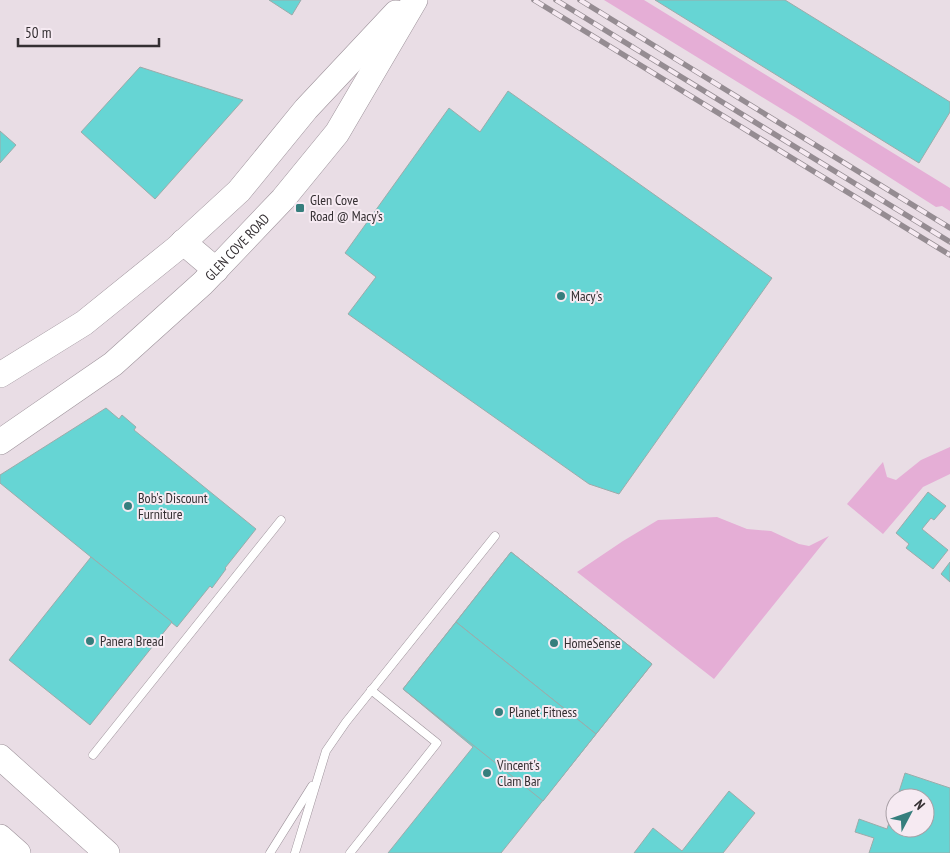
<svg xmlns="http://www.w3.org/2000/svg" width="950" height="853" viewBox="0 0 950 853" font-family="'PT Sans Narrow',sans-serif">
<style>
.green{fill:#e5aed6}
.building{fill:#66d5d4;stroke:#9cabaa}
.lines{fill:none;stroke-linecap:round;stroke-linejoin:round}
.service-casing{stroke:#9e939b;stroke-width:9}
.primary-casing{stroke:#9e939b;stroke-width:26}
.service{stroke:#fff;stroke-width:8}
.primary{stroke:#fff;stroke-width:25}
.rail-casing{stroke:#958c92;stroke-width:5.5}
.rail{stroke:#f6eaf2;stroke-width:4;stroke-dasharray:11;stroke-linecap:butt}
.poi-dot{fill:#357e7d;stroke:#f6eaf2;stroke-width:2}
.labels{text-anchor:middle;stroke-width:4;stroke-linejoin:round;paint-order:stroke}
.poi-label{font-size:14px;fill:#342f32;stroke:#f6eaf2;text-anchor:start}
.street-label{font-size:14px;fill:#342f32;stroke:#f6eaf2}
</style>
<rect width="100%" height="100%" fill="#e9dde5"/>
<g class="green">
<path d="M604,0h40l306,188v23l-8,-5 -6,1 -138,-88z"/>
<path d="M950,447v27l-27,13 -40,47 -36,-30 36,-42 4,15 9,3 25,-20z"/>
<path d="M717,517l30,12 24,2 28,13 10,2 20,-10 -115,143 -137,-107 46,-31 35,-21z"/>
</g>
<g class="building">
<path d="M269,0h32l-9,15z"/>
<path d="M655,0h130l165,102v10l-31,51z"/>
<path d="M140,67l103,33 -88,99 -74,-67z"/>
<path d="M508,91l264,187 -153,216 -30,-10 -241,-170 28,-37 -31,-24 104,-145 31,24z"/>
<path d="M0,131l16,14 -16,18z"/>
<path d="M106,408l13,11 3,-4 14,12 -2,3 122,99 -31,39 1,1 -14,19 -2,-2 -33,41 -177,-144v-8z"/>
<path d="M928,492l18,14 -12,14 -3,-2 -9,11 26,21 -15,19 -27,-21 3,-4 -13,-11z"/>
<path d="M511,552l141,112 -151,189h-113l85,-106 -70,-58z"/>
<path d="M511,552l141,112 -56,70 -140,-112z"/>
<path d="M91,557l81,65 -82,103 -81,-65z"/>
<path d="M950,562v20l-9,-8z"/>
<path d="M456,622l140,112 -53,67 -140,-112z"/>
<path d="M905,773l45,15v65h-81l5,-15 -19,-6 4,-13 28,10 8,-25v24h30v-30h-28z"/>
<path d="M729,791l26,22 -32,40h-89l19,-25 29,23z"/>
</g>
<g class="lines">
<g class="service-casing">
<g id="service">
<path d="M93,755l188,-235"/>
<path d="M270,853l42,-67"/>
<path d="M295,853l31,-102 20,-29 149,-186"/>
<path d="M350,853l87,-110 -66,-53"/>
</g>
</g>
<g class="primary-casing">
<g id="primary">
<path d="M183,242l33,28"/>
<path d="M0,375l84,-52 93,-75 62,-57 67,-82 90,-96"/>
<path id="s1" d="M0,442l113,-78 90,-81 80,-84 54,-66 78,-133"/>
<path d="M0,757l107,96"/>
<path d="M0,837l18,16"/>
</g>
</g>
<use href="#service" class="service"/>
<use href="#primary" class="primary"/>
<g class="rail-casing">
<g id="rail">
<path d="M534,0l416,255"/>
<path d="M556,0l394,242"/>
<path d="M580,0l370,228"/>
</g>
</g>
<use href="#rail" class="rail"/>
</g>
<g class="poi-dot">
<rect x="295" y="203" width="10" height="10" rx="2.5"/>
<circle cx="561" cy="296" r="5"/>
<circle cx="128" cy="506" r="5"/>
<circle cx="90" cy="641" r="5"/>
<circle cx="554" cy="643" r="5"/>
<circle cx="499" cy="712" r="5"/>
<circle cx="487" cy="773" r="5"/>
</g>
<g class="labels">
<g class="poi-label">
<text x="310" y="205">Glen Cove<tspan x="310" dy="16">Road @ Macy’s</tspan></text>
<text x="571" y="301">Macy's</text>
<text x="138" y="503">Bob's Discount<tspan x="138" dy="16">Furniture</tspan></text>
<text x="100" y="646">Panera Bread</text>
<text x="564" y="648">HomeSense</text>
<text x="509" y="717">Planet Fitness</text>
<text x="497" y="770">Vincent's<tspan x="497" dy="16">Clam Bar</tspan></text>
</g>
<g class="street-label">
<text dy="5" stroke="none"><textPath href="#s1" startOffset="308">GLEN COVE ROAD</textPath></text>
</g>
</g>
<g transform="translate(910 813) rotate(49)"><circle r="24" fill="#f6eaf2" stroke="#a89fa5"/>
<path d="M0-4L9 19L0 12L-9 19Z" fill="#357e7d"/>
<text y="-8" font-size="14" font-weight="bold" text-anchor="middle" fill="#342f32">N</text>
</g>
<path d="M18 38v8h141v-8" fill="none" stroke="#342f32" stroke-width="2.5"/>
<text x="25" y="38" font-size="15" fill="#342f32" stroke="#f6eaf2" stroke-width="4" paint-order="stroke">50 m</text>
</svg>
